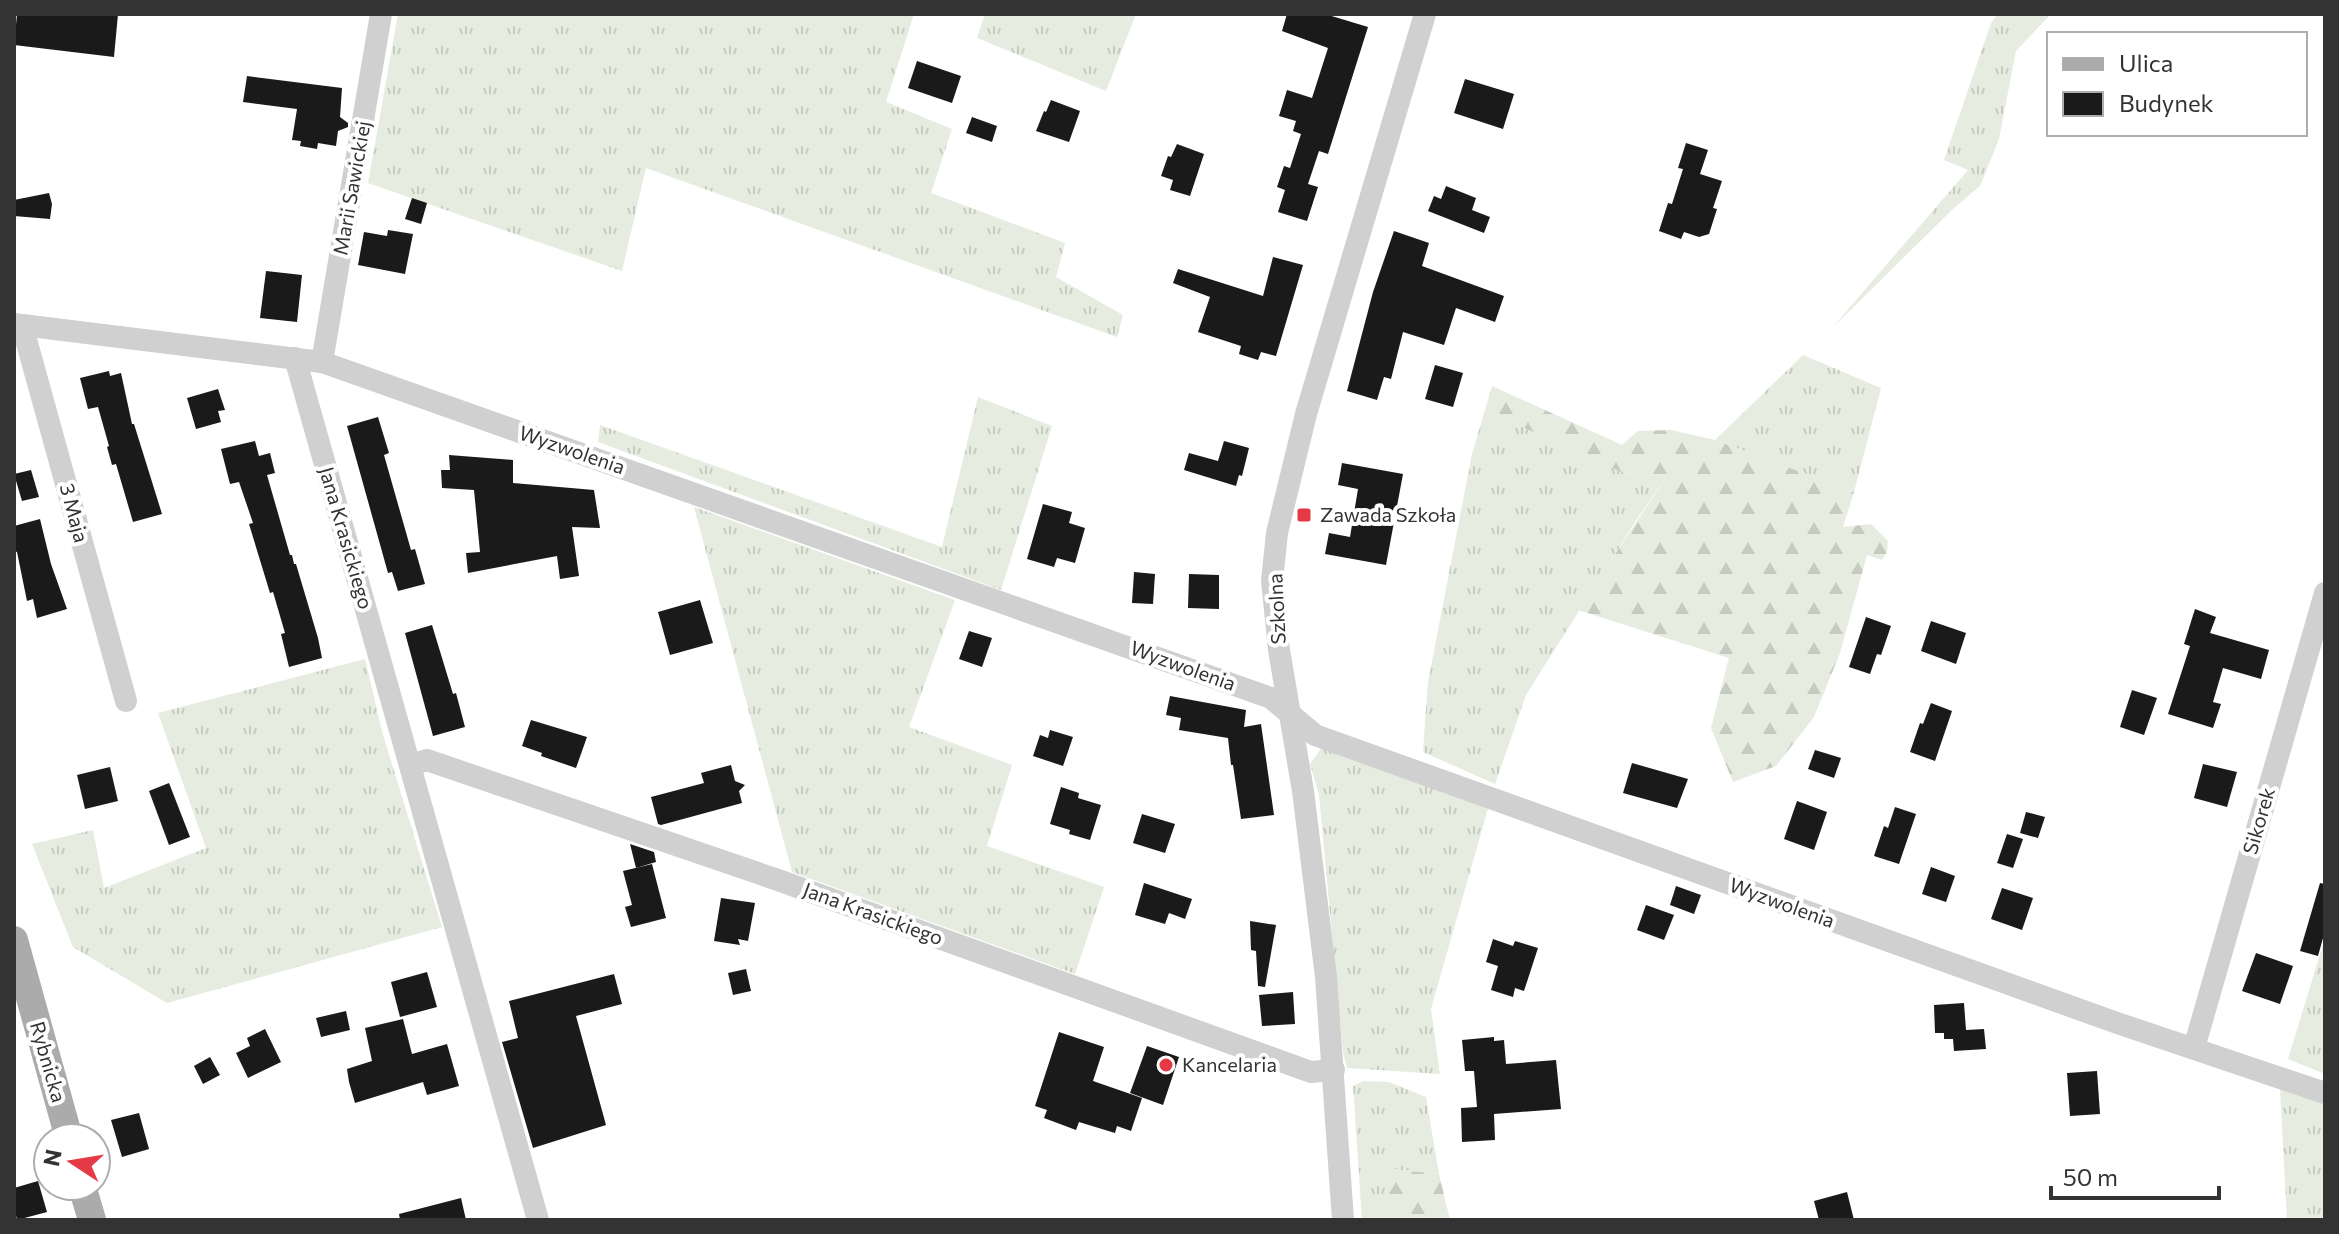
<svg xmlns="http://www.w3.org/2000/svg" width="2339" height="1234" viewBox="0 0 2339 1234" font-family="Commissioner,sans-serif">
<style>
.grass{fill:url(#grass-tufts)}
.forest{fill:url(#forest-firs)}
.building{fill:#1a1a1a}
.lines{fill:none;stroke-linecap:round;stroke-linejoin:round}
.minor{stroke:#d0d0d0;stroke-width:22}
.major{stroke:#ababab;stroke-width:28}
.poi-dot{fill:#e63946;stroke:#fff;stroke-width:3}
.labels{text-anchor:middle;stroke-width:8;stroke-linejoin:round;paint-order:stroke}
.street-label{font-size:20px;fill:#333;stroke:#fff}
.poi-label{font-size:20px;fill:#333;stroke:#fff;text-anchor:start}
</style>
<defs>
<pattern id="grass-tufts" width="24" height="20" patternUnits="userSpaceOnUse" patternTransform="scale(2)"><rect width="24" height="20" fill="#e6ecdf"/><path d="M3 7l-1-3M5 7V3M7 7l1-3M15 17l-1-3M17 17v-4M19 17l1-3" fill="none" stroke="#c6cbc0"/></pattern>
<pattern id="forest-firs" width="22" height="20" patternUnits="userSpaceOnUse" patternTransform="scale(2)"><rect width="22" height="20" fill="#e6ecdf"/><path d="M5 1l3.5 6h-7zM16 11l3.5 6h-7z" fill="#c6cbc0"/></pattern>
</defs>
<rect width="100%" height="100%" fill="#fff"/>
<g class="grass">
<path d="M398,14h516l-28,88 66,27 -21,64 134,50 -9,34 67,38 -6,22 -471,-169 -24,103 -254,-88z"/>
<path d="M985,14h151l-30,77 -129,-53z"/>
<path d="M1998,14h53l-35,37 -17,88 -19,47 -26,22 -122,120 136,-158 -24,-10 47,-137z"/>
<path d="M1803,355l78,33 -27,104 -139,-52z"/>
<path d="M978,397l74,29 -51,164 -403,-148 2,-17 342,122z"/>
<path d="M1485,410l136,62 46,4 -30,43 -111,176 -31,89 -72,-32 5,-70 44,-228z"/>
<path d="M694,507l261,93 -46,127 103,38 -25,81 117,41 -29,87 -283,-102z"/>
<path d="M365,659l18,76 59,192 -275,76 -94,-56 -41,-103 61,-14 11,58 102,-40 -48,-135z"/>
<path d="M1322,747l167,58 -58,204 9,65 -93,-6 -4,-16 -24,-257 -9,-31z"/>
<path d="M2325,938v136l-37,-15z"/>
<path d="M1363,1081l26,1 37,15 13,77 -47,-5 -11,51h-19l-9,-134z"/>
<path d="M2280,1089l45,14v117h-38z"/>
</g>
<g class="forest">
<path d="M1492,386l130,59 16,-14 33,-1 44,10 139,52 -11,35 28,-3 17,17 -1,11 -5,8 -15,-5 -27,98 -26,64 -38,49 -43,16 -22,-54 18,-70 -151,-48 89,-134 -46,-4 -136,-62z"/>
<path d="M1392,1169l47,5 11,46h-69z"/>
</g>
<g class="building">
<path d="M17,14h101l-4,43 -100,-12z"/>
<path d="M1287,14h38l43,13 -40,127 -9,-3 -11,33 10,3 -11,34 -29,-9 7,-22 -8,-3 7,-21 6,2 11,-34 -8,-3 3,-10 -17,-5 8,-26 25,8 16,-50 -46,-17z"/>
<path d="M917,61l44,15 -9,27 -44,-15z"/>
<path d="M247,76l95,12 -2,29 8,6v4l-10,4 -2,15 -18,-3 -1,6 -17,-3 1,-5 -9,-1 5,-31 -54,-7z"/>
<path d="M1465,79l49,15 -11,35 -49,-16z"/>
<path d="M1051,100l29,11 -11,31 -33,-11 8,-20 2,1z"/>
<path d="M972,117l25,9 -5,16 -26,-9z"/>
<path d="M1686,143l22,7 -8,24 22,7 -9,27 4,1 -8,25 -10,3 -15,-5 -3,7 -22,-8 9,-28 4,1 11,-35 -5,-1z"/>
<path d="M1177,144l27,10 -14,42 -20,-6 3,-10 -12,-4 7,-20 3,1z"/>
<path d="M1446,186l30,12 -4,12 18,7 -6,16 -56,-22 6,-15 7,3z"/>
<path d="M49,193l3,11 -2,15 -36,-3v-16z"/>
<path d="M412,198l15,5 -6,21 -16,-5z"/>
<path d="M388,230l25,4 -8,40 -47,-9 6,-33 23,4z"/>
<path d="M1394,231l35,12 -7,23 82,30 -9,26 -39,-14 -12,37 -41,-13 -12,47 -7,-2 -7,23 -30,-9 26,-99z"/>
<path d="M1273,257l30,8 -27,91 -15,-4 -3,8 -19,-6 2,-8 -43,-14 12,-35 -37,-14 5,-14 85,27z"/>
<path d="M266,271l36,4 -5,47 -37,-4z"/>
<path d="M1435,365l28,8 -10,34 -28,-8z"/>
<path d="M109,371l1,5 11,-3 11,51h2l28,90 -29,8 -17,-58 -4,1 -5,-18 2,-1 -11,-39 -10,2 -8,-31z"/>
<path d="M218,389l7,21 -7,1 3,11 -25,7 -9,-31z"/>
<path d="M378,417l11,36 -5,2 27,95 4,-1 10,35 -27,7 -6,-19 -4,1 -41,-147z"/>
<path d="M255,441l4,15 11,-3 5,20 -8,2 23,80h2l2,9h2l22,74 4,20 -33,9 -8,-33 4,-1 -12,-41 -3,1 -21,-69 4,-1 -14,-41 -9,2 -9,-35z"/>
<path d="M1224,441l25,7 -7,28 -3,-1 -3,11 -52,-16 5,-17 29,8z"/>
<path d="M449,455l64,5v23l81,7 6,38 -28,-1 7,49 -19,3 -3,-23 -89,17 -2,-20 14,-1 -6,-62 -32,-2 -1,-18h9z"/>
<path d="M1342,463l61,11 -17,91 -61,-11 4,-21 21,4 8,-48 -20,-4z"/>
<path d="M31,470l8,27 -17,4 -8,-27z"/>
<path d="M1043,504l29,8 -3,11 16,5 -10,35 -18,-5 -3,9 -27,-8z"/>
<path d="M40,519l11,45 16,45 -30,9 -4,-19 -6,2 -10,-49 -3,-1v-25z"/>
<path d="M1134,572l21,2 -2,30 -21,-1z"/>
<path d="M1189,574l30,1v34l-31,-1z"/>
<path d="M700,600l13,43 -43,12 -12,-43z"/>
<path d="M2195,609l21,8 -6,16 59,17 -8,29 -38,-11 -10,34 8,2 -8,24 -45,-14 22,-68 -6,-2z"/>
<path d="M1866,617l25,9 -10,29 -4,-1 -7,20 -21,-7z"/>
<path d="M1931,621l35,12 -10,31 -35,-13z"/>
<path d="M432,625l21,69 3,-1 9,34 -32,9 -28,-103z"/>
<path d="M969,631l23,7 -10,29 -23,-8z"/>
<path d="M2132,690l25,8 -13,37 -24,-8z"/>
<path d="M1170,696l76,14 -2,17 17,-3 13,91 -33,4 -8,-54h-2l-3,-27 -49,-8 2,-12 -15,-3z"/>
<path d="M1931,703l21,8 -17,50 -25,-9 10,-29 3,1z"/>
<path d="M531,720l56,17 -11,31 -35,-12 1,-3 -20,-7z"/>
<path d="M1050,730l23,7 -10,29 -30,-10 7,-21 8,3z"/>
<path d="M1815,750l26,8 -7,20 -26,-9z"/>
<path d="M1632,763l56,16 -11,29 -54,-15z"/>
<path d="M2203,764l34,8 -10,35 -33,-9z"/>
<path d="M731,765l4,16 10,4 -6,6 3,12 -81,22 -3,-1 -7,-27 53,-14 -3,-10z"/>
<path d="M110,767l8,34 -33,8 -8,-34z"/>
<path d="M169,783l21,54 -21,8 -20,-54z"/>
<path d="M1061,787l18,6 -1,5 23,7 -11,35 -21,-6 1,-4 -20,-6z"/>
<path d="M1797,801l30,11 -13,38 -30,-11z"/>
<path d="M1895,807l21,7 -17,50 -25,-8 10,-30 4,2z"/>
<path d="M2026,812l19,5 -7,21 -18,-5z"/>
<path d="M1142,814l33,10 -10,29 -32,-10z"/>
<path d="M2007,834l16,5 -10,29 -16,-5z"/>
<path d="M630,844l24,8 2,10 -20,6z"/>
<path d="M652,864l14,54 -35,9 -6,-20 7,-2 -9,-34z"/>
<path d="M1931,867l24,9 -9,26 -24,-8z"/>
<path d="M1144,883l48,16 -7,20 -16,-6 -4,11 -30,-9z"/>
<path d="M2320,883l5,1v47l-7,25 -18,-5z"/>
<path d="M1676,886l25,9 -7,19 -24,-9z"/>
<path d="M2002,888l31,10 -11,32 -31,-11z"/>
<path d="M721,898l34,5 -7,38 -10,-2 2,6 -26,-4z"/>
<path d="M1646,905l28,10 -10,25 -27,-10z"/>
<path d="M1250,921l26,4 -11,62 -7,-1 -2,-35 -5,-1z"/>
<path d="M1493,939l20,7 2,-5 23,7 -14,43 -9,-3 -2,9 -22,-7 7,-24 -12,-4z"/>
<path d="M2256,953l37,13 -13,38 -38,-13z"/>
<path d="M746,969l5,22 -18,4 -5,-22z"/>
<path d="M427,972l10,35 -37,10 -9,-35z"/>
<path d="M614,974l8,30 -46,12 30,109 -73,23 -31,-106 16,-4 -9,-37z"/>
<path d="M1293,992l2,32 -33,2 -3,-31z"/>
<path d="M1964,1003l2,27 18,-1 2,20 -32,2 -1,-12h-9v-6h-9l-1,-28z"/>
<path d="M346,1011l4,19 -29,7 -5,-19z"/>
<path d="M403,1019l9,35 35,-10 12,42 -32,9 -4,-13 -68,21 -6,-21 -2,-13 25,-8 -7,-33z"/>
<path d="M265,1029l16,33 -33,16 -12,-25 14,-7 -3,-8z"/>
<path d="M1059,1032l45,15 -11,34 49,17 -11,33 -14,-5 -2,7 -36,-11 -3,8 -32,-12 3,-8 -12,-4z"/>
<path d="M1494,1037v4l10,-1 2,24 50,-4 5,49 -67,5 1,26 -33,2 -1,-34 16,-1 -3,-36h-9l-3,-31z"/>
<path d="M1147,1046l32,11 -16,48 -33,-12z"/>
<path d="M210,1057l10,18 -17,9 -9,-18z"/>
<path d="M2097,1071l3,43 -30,2 -3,-43z"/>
<path d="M139,1113l10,36 -27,8 -11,-37z"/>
<path d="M38,1181l9,31 -30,8 -3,-13v-19z"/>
<path d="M1847,1192l7,28h-35l-5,-19z"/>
<path d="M461,1198l5,22h-66l-1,-6z"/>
</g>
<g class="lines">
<g class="minor">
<path d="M14,324l308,38 949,336 44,37 805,289 205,69"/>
<path d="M22,325l104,376"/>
<path d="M295,358l243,862"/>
<path d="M322,362l59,-348"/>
<path d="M411,765l16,-5 351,120 533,192 23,-2"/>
<path d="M2194,1048l131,-455"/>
<path d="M1343,1220l-17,-243 -23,-186 -24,-141 -7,-69 5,-48 29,-119 119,-400"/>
</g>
<g class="major">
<path d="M14,940l55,198"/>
<path d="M82,1186l10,34"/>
</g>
</g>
<g class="poi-dot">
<rect x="1296" y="507" width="16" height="16" rx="4"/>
<circle cx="1166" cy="1065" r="8"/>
</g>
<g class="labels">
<g class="street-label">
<text transform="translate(352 188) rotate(-80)" y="7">Marii Sawickiej</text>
<text transform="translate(572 450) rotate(19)" y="7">Wyzwolenia</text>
<text transform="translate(74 513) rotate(75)" y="7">3 Maja</text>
<text transform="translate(346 538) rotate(74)" y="7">Jana Krasickiego</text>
<text transform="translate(1277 609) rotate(-93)" y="7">Szkolna</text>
<text transform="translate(1183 666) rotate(20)" y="7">Wyzwolenia</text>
<text transform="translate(2259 821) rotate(-74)" y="7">Sikorek</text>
<text transform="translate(1782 903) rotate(20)" y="7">Wyzwolenia</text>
<text transform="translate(873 914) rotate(20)" y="7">Jana Krasickiego</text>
<text transform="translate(48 1062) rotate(74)" y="7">Rybnicka</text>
</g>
<g class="poi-label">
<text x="1320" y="522">Zawada Szkoła</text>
<text x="1182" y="1072">Kancelaria</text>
</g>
</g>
<rect width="2339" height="1234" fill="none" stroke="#333333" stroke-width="32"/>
<rect x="2047" y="32" width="260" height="104" fill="#ffffff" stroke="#adadad" stroke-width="2"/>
<rect x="2063" y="58" width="40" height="12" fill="#ababab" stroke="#adadad" stroke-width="2"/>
<text x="2119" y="72" font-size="24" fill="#333333">Ulica</text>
<rect x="2063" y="92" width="40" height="24" fill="#1a1a1a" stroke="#adadad" stroke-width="2"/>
<text x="2119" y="112" font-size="24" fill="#333333">Budynek</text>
<g transform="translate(72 1162) rotate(282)"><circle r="38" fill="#ffffff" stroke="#adadad" stroke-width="2"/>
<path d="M0-6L14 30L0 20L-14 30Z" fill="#e63946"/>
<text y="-12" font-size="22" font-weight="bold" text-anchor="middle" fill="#333333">N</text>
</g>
<path d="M2051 1186v12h168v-12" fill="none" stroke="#333333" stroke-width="4"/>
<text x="2063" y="1186" font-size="24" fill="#333333" stroke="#ffffff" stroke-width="6" paint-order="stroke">50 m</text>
</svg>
